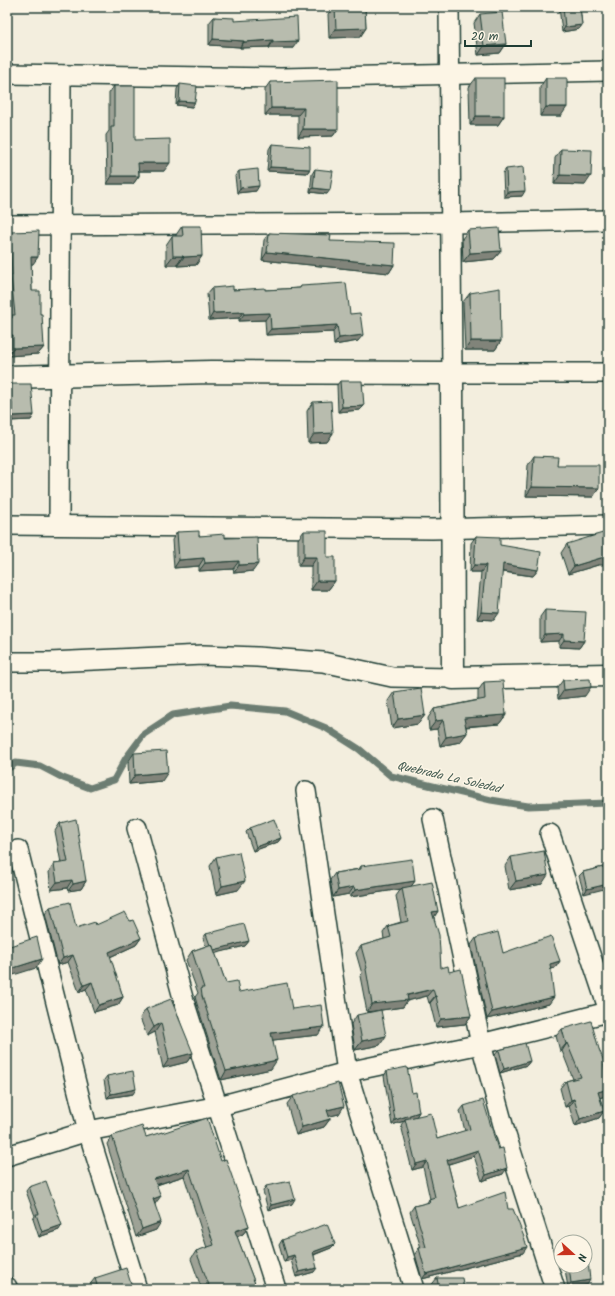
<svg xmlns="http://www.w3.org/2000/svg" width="615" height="1296" viewBox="0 0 615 1296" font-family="Kalam,sans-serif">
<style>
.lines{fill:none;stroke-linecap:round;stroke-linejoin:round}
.stream{stroke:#6c7d72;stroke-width:7}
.street-casing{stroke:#1f3d34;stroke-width:22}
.secondary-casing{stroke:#1f3d34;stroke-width:25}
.street{stroke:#fcf5e5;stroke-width:19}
.secondary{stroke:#fcf5e5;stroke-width:22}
.wall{fill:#9ea296;stroke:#1f3d34}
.shaded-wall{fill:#81847a;stroke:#1f3d34}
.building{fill:#b8bcae;stroke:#1f3d34}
.labels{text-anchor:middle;stroke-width:3;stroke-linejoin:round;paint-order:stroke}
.water-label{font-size:12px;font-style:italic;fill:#465d53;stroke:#fcf5e5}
</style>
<rect width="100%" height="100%" fill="#f3eede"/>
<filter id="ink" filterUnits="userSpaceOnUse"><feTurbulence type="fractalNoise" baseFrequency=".025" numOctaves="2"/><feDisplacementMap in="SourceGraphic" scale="8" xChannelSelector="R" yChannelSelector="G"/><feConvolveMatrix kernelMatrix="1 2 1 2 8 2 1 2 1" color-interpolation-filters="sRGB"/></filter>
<g filter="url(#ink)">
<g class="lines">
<path class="stream" d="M7,769l9,-6 24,3 23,12 27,10 24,-8 12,-22 18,-24 29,-19 57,-9 55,5 41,17 33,21 32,27 100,24 37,6 80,-3"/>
<g class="street-casing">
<g id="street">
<path d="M449,7l3,366h156"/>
<path d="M7,74l274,4 327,-7"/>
<path d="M7,225l444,-2 157,-3"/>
<path d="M7,525l425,4 176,-4"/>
<path d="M59,525l2,-450"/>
<path d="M7,662h43l153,-7 54,2 66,5 69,15 61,1"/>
<path d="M306,791l41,281 67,217"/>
<path d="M433,819l48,225 24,88 50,157"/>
<path d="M137,828l46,170 93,291"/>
<path d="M550,834l58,174"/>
<path d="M18,850l70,281 49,158"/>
<path d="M7,1156l81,-25 131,-25 128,-34 134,-28 127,-32"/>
<path d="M7,1287v2"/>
</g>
</g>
<g class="secondary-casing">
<path id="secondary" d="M7,377l204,-5 241,1 1,305 155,-3"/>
</g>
<use href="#street" class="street"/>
<use href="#secondary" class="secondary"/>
</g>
<g class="wall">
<path d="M334,7h31l1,21 -6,9 -31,1 -1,-24z"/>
<path d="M559,7h21l2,18 -3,4 -17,3z"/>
<path d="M480,14l26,30 -6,9 -22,2 -4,-32z"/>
<path d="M214,17l20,4 59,27h-24v-1l-29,1v-1l-31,-2v-22z"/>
<path d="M476,78l28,38 -6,9h-28l-1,-38z"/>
<path d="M546,78l15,38h-21v-29z"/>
<path d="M270,82l68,47 -5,7 -35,1v-22h-33v-26z"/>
<path d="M180,84l12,23 -16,-2 1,-16z"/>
<path d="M114,86l21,54 29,31h-25v5l-6,8h-26l-1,-49 3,-4v-38z"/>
<path d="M272,144l38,25 -3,4 -40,-2 2,-22z"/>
<path d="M561,149l24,36 -31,-1 1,-26z"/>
<path d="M315,169l12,25 -17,-2 2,-18z"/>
<path d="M506,169l16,27 -18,1 -1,-24z"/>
<path d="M239,171l17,20 -19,2 -2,-17z"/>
<path d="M182,226l20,30 -6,9 -19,1v-1h-11v-20l6,-9h4v-1z"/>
<path d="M468,230l33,21 -7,8 -31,3 -1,-23z"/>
<path d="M10,232l23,32h-2l1,27 8,23 4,33 -6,7 -30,2 -1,-14 2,-24 -2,-19v-62z"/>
<path d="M269,233l61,8 64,24 -5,8 -127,-13 2,-20z"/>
<path d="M301,286l49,28 8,27 -24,4 -1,-13 -67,3 -1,-15 -26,1v-3l-30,2 -2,-26 5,-6 21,2h32l35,-2z"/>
<path d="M470,293l31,48 -6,9h-30l-2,-48z"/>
<path d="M340,381l24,25 -4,4 -22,2 -1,-27z"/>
<path d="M8,384l26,31 -3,5 -22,1v-14h-2v-21z"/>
<path d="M313,402l20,31 -6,9 -19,1 -1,-32z"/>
<path d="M608,454v29h-2l-1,-25z"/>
<path d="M534,456l23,9 42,23 -6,9 -67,-1 2,-31z"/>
<path d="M304,531l23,26 8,24 -7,9h-17v-24h-13v-27z"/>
<path d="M177,532l22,4 26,2 28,33 -19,2 -1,-4 -34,2v-5l-25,2 -2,-28z"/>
<path d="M476,536l24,9 38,25 -5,6 -31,-4 -8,48 -17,-1 4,-47h-11l1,-29z"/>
<path d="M567,544l31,21 -30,9 -7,-21z"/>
<path d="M545,610l39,31 -5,7 -20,-1v-6l-19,1v-25z"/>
<path d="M563,680l22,16 -27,3 -1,-11z"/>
<path d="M484,682l22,33 -7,9 -33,3 1,6 -7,9 -20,4 -3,-17 -8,1 -1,-12 6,-9 44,-9v-9z"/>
<path d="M608,690v24h-3z"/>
<path d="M394,692l31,23 -7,9 -26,4 -4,-27z"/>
<path d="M134,753l28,28 -33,3 -1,-22z"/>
<path d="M60,823l26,58 -5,8 -13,2 -1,-3 -16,2 -2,-18 5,-8 7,-1 -6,-32z"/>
<path d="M250,828l31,10 -3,4 -25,9 -7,-19z"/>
<path d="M216,857l22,33 -22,5 -6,-29z"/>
<path d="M511,857l31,27 -33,6 -4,-24z"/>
<path d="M361,866l54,15 -4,5 27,25 -4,6 7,51 8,4 22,44 -6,8 -29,3 -6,-24h-1l-2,-7 -20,5 -4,6 -36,5 -7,-36 2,-2 -6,-21 5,-7 23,-7 -1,-6 5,-7 13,-4 -5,-26 5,-7 -51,8 -1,-3 -16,3 -3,-17 5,-7 24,-4z"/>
<path d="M607,866l-23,28 -5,-18 4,-4z"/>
<path d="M50,907l26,21 54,-7 11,17 -5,7 -26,12 13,40 -5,8 -24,7 -8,-23 -7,3 -11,-30 -10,3 -13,-51z"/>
<path d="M206,934l43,7 -4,5 -30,7 11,30 13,9 53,17 26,26 -45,5 -2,29 -50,11 -24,-76 -2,-7 3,-4 -12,-33 6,-9 14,-5 -3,-8z"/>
<path d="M476,938l27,15 57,8 -5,7 -4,1 -2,35 -62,15 -16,-74z"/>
<path d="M146,1009l47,44 -6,9 -24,6 -8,-36 -8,4 -7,-18z"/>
<path d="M357,1015l23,30 -25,5 -4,-26z"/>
<path d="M562,1029l37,20 5,17 1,30 -5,2 4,13 -5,7 -24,8 -6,-20 -4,1 -5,-19 6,-7 7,-2 -11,-28h-2l-4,-15z"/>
<path d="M499,1050l31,11 -3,4 -27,8 -5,-18z"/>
<path d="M387,1071l25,22 7,19 -3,5 21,22 28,-8 -5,-20 4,-5 39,68 -21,7 -8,-25 -26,8 11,44 49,1 15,44 -101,26 -7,-25 4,-6h2l-11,-36 4,-6 13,-3 2,-4h1l-7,-32 -11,3 -11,-45 3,-4 -12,4 -8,-49z"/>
<path d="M107,1076l26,18 -26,4 -3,-18z"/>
<path d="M293,1096l46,18 -10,2 1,3 -6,8 -28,8 -9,-31z"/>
<path d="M162,1133l59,28 28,65 -6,8 -6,3 20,52 -56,-2 -10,-28 5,-8 11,-3 -23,-72 -27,9 -2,19 1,26 -20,7 -29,-93 5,-8 34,1z"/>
<path d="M266,1186l26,18 -24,6 -5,-19z"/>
<path d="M29,1187l30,43 -20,7 -6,-18 2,-3 -9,-25z"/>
<path d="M282,1240l49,8 -17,7v17l-18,5 -5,-17 -7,2 -5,-17z"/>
<path d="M567,1266h18l2,19 -19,3 -3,-19z"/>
<path d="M95,1278l37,9 -1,2h-42l-1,-2z"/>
<path d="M437,1278l27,11h-33l-1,-2z"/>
</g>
<g class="shaded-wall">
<path d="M582,25l-3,4 -17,3 3,-5z"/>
<path d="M366,28l-6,9 -31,1 7,-9z"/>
<path d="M213,39l31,2 -4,6 -31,-2z"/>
<path d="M273,40l-4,7 -29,1 4,-6z"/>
<path d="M298,41l-5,7h-24l4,-6z"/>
<path d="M506,44l-6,9 -22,2 6,-9z"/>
<path d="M179,101l16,1 -3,5 -16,-2z"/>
<path d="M546,107h21l-6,9h-21z"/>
<path d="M271,108h33l-6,7h-33z"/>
<path d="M476,116h28l-6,9h-28z"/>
<path d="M303,129h35l-5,7 -35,1z"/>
<path d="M138,163h32l-6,8h-31z"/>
<path d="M270,167l40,2 -3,4 -40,-2z"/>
<path d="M560,175l31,1 -6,9 -31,-1z"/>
<path d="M112,176h27l-6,8h-26z"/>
<path d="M259,186l-3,5 -19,2 3,-5z"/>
<path d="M313,188l17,2 -3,4 -17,-2z"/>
<path d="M525,191l-3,5 -18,1 3,-5z"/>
<path d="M501,251l-7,8 -31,3 7,-9z"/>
<path d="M267,252l127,13 -5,8 -127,-13z"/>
<path d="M173,256h10l-6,9h-11z"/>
<path d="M202,256l-6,9 -19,1 7,-9z"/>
<path d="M31,257h7l-5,7h-8z"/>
<path d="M243,312l-4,6 -30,2 4,-7z"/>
<path d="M270,313l-5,7 -26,1 5,-7z"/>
<path d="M337,325l-4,7 -67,3 5,-6z"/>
<path d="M7,335h6l-6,7z"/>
<path d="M363,335l-5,6 -24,4 5,-7z"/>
<path d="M471,341h30l-6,9h-30z"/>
<path d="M44,347l-6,7 -30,2 5,-8z"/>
<path d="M12,402l-3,5h-2l3,-4z"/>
<path d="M364,406l-4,4 -22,2 4,-5z"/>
<path d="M34,415l-3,5 -22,1 3,-5z"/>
<path d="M333,433l-6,9 -19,1 6,-9z"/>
<path d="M532,487l67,1 -6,9 -67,-1z"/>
<path d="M608,556v9h-10l-30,9 6,-8 30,-9z"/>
<path d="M304,557h13l-6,9h-13z"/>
<path d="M204,558l-5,8 -25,2 5,-8z"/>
<path d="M239,561l-6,8 -34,2 6,-8z"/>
<path d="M258,564l-5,7 -19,2 5,-8z"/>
<path d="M503,564l35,6 -5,6 -35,-5z"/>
<path d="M474,565h12l-5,7h-11z"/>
<path d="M317,581h18l-7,9h-17z"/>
<path d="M481,612l18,1 -5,7 -17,-1z"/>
<path d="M564,634l-5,7 -19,1 5,-7z"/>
<path d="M564,640l20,1 -5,7 -20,-1z"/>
<path d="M591,687l-6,9 -27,3 6,-9z"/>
<path d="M608,709v5h-3z"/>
<path d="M425,715l-7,9 -26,4 6,-9z"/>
<path d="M506,715l-7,9 -41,3 6,-9z"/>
<path d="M443,720l-6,9 -8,1 7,-9z"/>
<path d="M467,733l-7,9 -20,4 6,-9z"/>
<path d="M168,772l-6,9 -33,3 6,-9z"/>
<path d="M281,838l-3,4 -25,9 3,-4z"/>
<path d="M548,875l-6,9 -33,6 7,-9z"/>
<path d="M72,880l-5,8 -16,2 6,-8z"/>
<path d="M86,881l-5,8 -13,2 5,-7z"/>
<path d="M245,881l-7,9 -22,5 6,-9z"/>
<path d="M415,881l-5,7h-8l-1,1 -51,8 5,-7z"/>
<path d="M608,884v4l-24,6 3,-5z"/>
<path d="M354,887l-5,7 -16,3 5,-7z"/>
<path d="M438,911l-5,8 -1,-7z"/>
<path d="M141,938l-5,7 -33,15 6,-8z"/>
<path d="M249,941l-4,5 -36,9 3,-5z"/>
<path d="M73,955l-5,7 -10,3 5,-7z"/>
<path d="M42,959l-6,9 -29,9v-7z"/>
<path d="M560,961l-5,7 -10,3 5,-7z"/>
<path d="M92,982l-6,7 -7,3 5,-7z"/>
<path d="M433,989l-6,7 -20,5 -4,6 -36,5 5,-8z"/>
<path d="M435,996h1l-6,7h-1z"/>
<path d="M123,997l-5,8 -24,7 5,-7z"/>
<path d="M554,997l-5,7 -62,15 5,-7z"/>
<path d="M471,1016l-6,8 -29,3 5,-8z"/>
<path d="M161,1023l-6,9 -8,4 7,-9z"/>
<path d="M324,1027l-6,8 -53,6 6,-8z"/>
<path d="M386,1036l-6,9 -25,5 7,-9z"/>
<path d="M567,1043l-5,8h-2l6,-7z"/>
<path d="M193,1053l-6,9 -24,6 6,-9z"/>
<path d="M277,1060l-6,9 -50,11 5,-9z"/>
<path d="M530,1061l-3,4 -27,8 4,-4z"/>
<path d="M136,1089l-3,5 -26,4 4,-4z"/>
<path d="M608,1089v3l-3,4 -12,4 5,-8z"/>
<path d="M574,1099l-5,7 -4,1 6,-7z"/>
<path d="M344,1106l-5,8 -17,4 5,-8z"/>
<path d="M604,1111l-5,7 -24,8 5,-7z"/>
<path d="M419,1112l-3,5 -11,2 -1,2 -12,4 3,-5z"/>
<path d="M330,1119l-6,8 -28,8 6,-8z"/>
<path d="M478,1150l-4,6 -31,10 4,-6z"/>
<path d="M427,1161l-4,6 -11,3 4,-6z"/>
<path d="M507,1168l-4,6 -21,7 4,-6z"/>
<path d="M189,1169l-5,7 -35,11 5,-8z"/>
<path d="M161,1196l-6,8 -2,-5z"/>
<path d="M295,1199l-3,5 -24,6 3,-5z"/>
<path d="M161,1222l-5,8 -20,7 6,-8z"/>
<path d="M62,1225l-3,5 -20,7 3,-5z"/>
<path d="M249,1226l-6,8 -14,5 6,-8z"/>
<path d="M335,1244l-4,4 -21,8 3,-4z"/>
<path d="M527,1247l-4,6 -101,26 4,-5z"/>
<path d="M294,1255l-3,5 -7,2 3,-5z"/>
<path d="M317,1268l-3,4 -18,5 3,-5z"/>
<path d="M590,1280l-3,5 -19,3 3,-5z"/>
</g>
<g class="building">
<path d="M335,7h30l1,21 -30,1z"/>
<path d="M563,7h17l2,18 -17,2z"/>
<path d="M502,12l4,32 -22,2 -4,-32z"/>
<path d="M214,17l20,1v3l63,-4 1,24 -25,1v-2l-29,2v-1l-31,-2z"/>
<rect x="476" y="78" width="28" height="38"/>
<rect x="546" y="78" width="21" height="29"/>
<path d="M338,80v49h-35l1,-21h-33l-1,-26z"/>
<path d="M180,84l17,2 -2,16 -16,-1z"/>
<path d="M114,86h21v54l35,-1v24h-32l1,13h-27l-1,-49h3z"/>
<path d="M272,144l38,3v22l-40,-2z"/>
<path d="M561,149l31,1 -1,26 -31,-1z"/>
<path d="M523,167l2,24 -18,1 -1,-23z"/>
<path d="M258,169l1,17 -19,2 -1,-17z"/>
<path d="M315,169l18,2 -3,19 -17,-2z"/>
<path d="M182,226h19l1,30 -18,1 -1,-1h-10l-1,-20h11z"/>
<path d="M499,228l2,23 -31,2 -2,-23z"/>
<path d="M39,231l-1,26h-7l1,34h8v23h2l2,33 -31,1v-13h-6v-16l5,-1v-3h3l-4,-39h1l-2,-44z"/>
<path d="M269,233l62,2 -1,6 65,2 -1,22 -127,-13z"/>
<path d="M346,283l4,31 10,-1 3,22 -24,3 -2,-13 -66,4 -1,-16 -26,1 -1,-2 -30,1 -1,-25 21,-2v4l32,-2v2l35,-2 1,-2z"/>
<path d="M500,288l1,53h-30l-1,-48z"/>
<path d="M340,381h22l2,25 -22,1z"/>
<path d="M8,384h23l3,31 -22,1v-14l-2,1z"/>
<path d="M331,401l2,32 -19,1 -1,-32z"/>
<path d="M534,456l24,1 -1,8h42v23l-67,-1z"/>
<path d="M199,531v5l26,-2v4l32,-1 1,27 -19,1v-4l-34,2 -1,-5 -25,2 -2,-28z"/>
<path d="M304,531h23v26h8v24h-18v-24h-13z"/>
<path d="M606,532h2v24l-4,1 -30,9 -7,-22z"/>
<path d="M476,536l24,1v8l41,7 -3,18 -35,-6 -4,49 -18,-1 5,-47h-12z"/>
<path d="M545,610l41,2 -2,29 -20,-1v-6l-19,1z"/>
<path d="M590,679l1,8 -27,3 -1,-10z"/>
<path d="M503,681l3,34 -42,3 3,15 -21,4 -3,-17 -7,1 -2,-12 51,-10 -1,-17z"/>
<path d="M421,688l4,27 -27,4 -4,-27z"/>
<path d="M166,751l2,21 -33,3 -1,-22z"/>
<path d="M76,819l10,62 -13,3 -1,-4 -15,2 -3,-18 14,-2 -8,-39z"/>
<path d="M274,819l7,19 -25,9 -6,-19z"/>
<path d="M544,851l4,24 -32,6 -5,-24z"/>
<path d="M239,852l6,29 -23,5 -6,-29z"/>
<path d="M412,859l3,22 -60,9 -1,-3 -16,3 -3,-17 26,-4v-3z"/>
<path d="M607,866l1,3v15l-21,5 -4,-17z"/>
<path d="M432,882l6,29 -6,1 7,23 2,33 7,-2 1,6 12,-3 10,47 -30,3 -5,-23h-1l-2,-7 -26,6 1,5 -36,4 -6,-35 1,-1 -6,-22 30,-9 -3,-11 20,-5 -6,-33z"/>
<path d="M70,902l6,26 19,-6 1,3 29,-13 5,9 3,-1 8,18 -32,14 14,45 -24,8 -7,-23 -8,3 -11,-30 -10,3 -13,-51z"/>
<path d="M244,924l5,17 -35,9 -2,-6 -2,1 -4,-11z"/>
<path d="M498,932l5,21 48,-17 9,25 -10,3 4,33 -62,15 -16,-74z"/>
<path d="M37,937l5,22 -35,11v-23z"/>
<path d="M212,944l14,39 11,-2 2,11 48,-9 5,26 29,-4 3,22 -53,6 6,27 -51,11 -24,-75 -1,-8h3l-12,-37z"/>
<path d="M171,999l22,54 -24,6 -8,-36 -7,4 -8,-18z"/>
<path d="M381,1010l5,26 -24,5 -5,-26z"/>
<path d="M591,1021l8,28 6,15 -1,1 4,16v8l-10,3 6,19 -24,8 -6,-20 -3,1 -5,-19 15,-4 -14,-34 -1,1 -4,-15z"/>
<path d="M525,1043l5,18 -26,8 -5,-19z"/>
<path d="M407,1067l5,26 4,-1 3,20 -24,8 -8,-49z"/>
<path d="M133,1071l3,18 -25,5 -4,-18z"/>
<path d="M338,1083l6,23 -17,4 3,9 -28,8 -9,-31z"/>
<path d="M483,1100l15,49 5,-1 4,20 -21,7 -8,-25 -31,10 12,48 46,-16 3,17h5l11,28 3,10 -101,27 -7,-26 7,-1 -12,-41 16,-4 -1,-3 6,-2 -8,-36 -11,3 -11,-45 26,-6 6,26 33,-10 -6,-23z"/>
<path d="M207,1118l14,43 5,-2 23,67 -14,5 22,58h-64l16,-4 -13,-34 18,-6 -25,-76 -35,10 7,17 -8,3 8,23 -19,7 -30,-93 30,-10 4,11 16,-5v1z"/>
<path d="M46,1181l16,44 -20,7 -6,-18h3l-10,-27z"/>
<path d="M290,1181l5,18 -24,6 -5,-19z"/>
<path d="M327,1224l8,20 -22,8 4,16 -18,4 -5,-17 -7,2 -5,-17z"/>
<path d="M588,1261l2,19 -19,3 -2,-17h16v-4z"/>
<path d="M126,1268l6,19 -6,2h-28l-3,-11z"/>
<path d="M437,1278h25l2,11h-25z"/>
<path d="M366,1285l1,4h-11z"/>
</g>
</g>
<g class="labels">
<g class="water-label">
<text transform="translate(449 777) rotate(13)" y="4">Quebrada La Soledad</text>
</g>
</g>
<rect width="615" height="1296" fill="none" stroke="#fcf5e5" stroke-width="24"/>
<rect x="12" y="12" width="591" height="1272" fill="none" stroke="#1f3d34" stroke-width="1.5" filter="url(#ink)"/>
<g transform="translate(573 1254) rotate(111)"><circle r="19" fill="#fcf5e5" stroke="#a4ab9e"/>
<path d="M0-3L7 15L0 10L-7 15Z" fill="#c8321e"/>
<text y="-6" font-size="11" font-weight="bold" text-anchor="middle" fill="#1f3d34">N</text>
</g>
<path d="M465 40v6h66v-6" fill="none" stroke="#1f3d34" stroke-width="2"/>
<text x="471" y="40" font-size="12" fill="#1f3d34" stroke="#fcf5e5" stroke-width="3" paint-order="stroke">20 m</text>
</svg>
